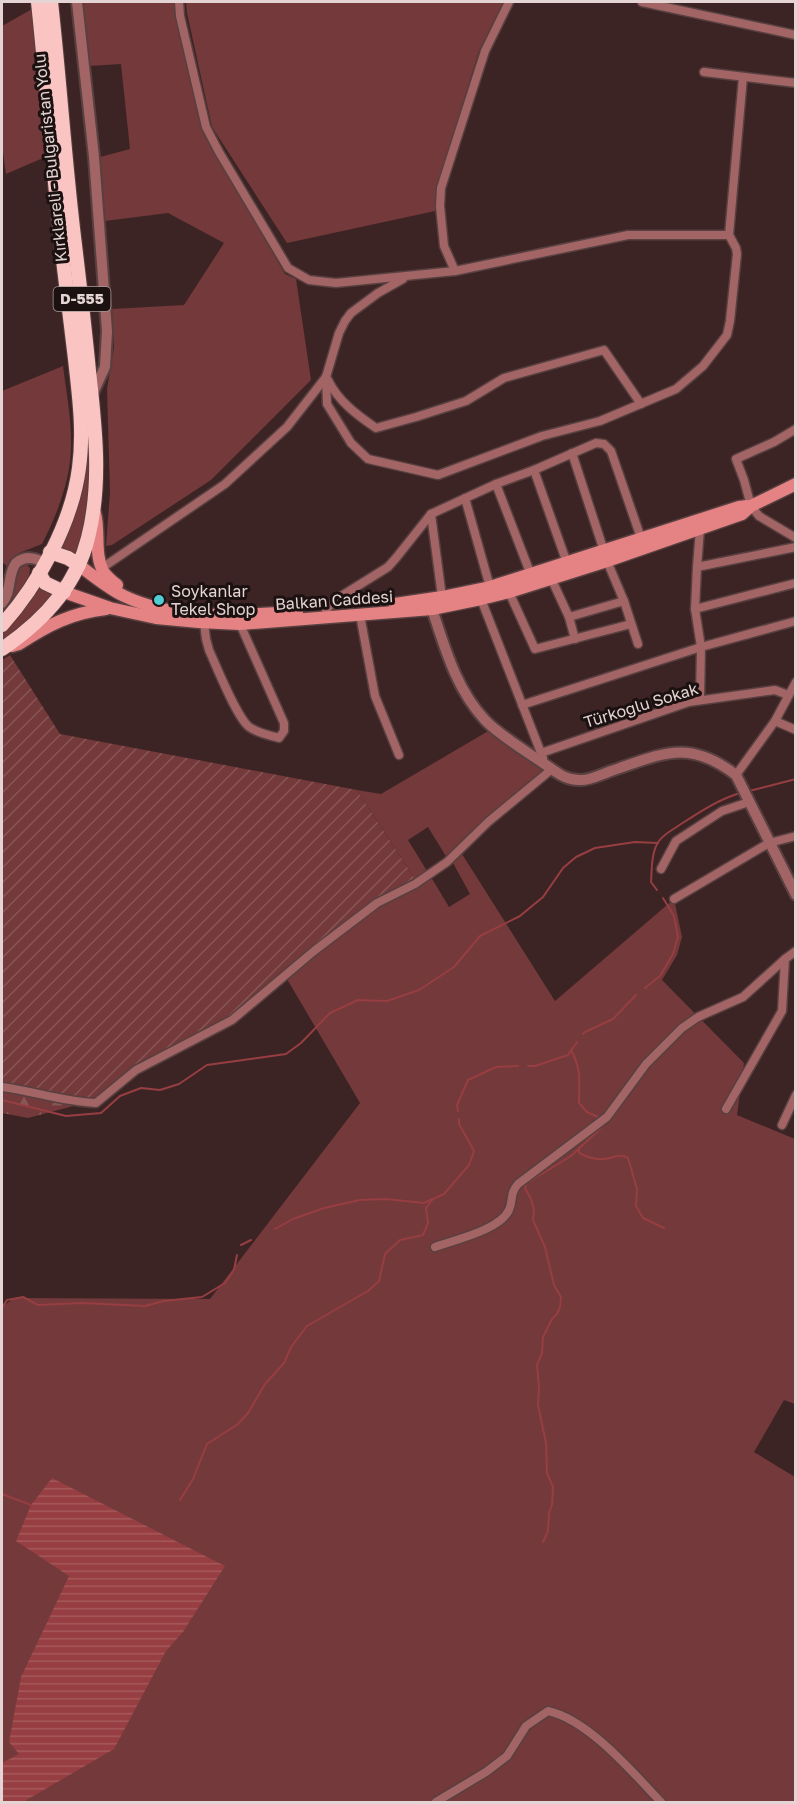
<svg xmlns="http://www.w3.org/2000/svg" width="797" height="1804" viewBox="0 0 797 1804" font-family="'Golos Text',sans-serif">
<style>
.grass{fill:#74393a}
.forest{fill:url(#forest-firs)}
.garden{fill:url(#garden-furrows)}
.water{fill:url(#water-rules)}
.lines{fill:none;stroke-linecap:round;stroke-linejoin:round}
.stream{stroke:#963e41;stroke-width:2}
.minor-casing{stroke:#584040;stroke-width:11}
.tertiary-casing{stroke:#584040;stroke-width:14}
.secondary-casing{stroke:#584040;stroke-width:15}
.trunk-casing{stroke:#584040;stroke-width:16}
.minor{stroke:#a26464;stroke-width:8}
.tertiary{stroke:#a26464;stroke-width:10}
.secondary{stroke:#e58283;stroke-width:12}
.trunk{stroke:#fac4c2;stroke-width:14}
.poi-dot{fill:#51ccd3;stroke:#1c1111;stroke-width:2}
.labels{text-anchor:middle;stroke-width:6;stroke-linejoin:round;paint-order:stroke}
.shield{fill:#1c1111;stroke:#a89a99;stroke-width:1.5}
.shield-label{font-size:15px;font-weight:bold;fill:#e4d4d3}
.street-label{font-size:16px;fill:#e4d4d3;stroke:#1c1111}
.poi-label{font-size:16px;fill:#e4d4d3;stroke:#1c1111;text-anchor:start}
</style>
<defs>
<pattern id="forest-firs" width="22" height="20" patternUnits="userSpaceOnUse" patternTransform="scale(1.5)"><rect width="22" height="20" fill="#74393a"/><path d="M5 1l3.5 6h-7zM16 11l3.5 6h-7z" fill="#885556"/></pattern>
<pattern id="garden-furrows" width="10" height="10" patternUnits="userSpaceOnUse" patternTransform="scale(1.5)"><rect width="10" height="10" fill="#74393a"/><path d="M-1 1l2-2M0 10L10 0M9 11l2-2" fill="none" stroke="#885556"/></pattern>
<pattern id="water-rules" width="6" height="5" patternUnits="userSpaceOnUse" patternTransform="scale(1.5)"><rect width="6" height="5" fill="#963e41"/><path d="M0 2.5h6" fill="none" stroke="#a5595c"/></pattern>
</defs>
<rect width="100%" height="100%" fill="#3d2424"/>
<g class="grass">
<path d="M83,2h93l1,17 25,110 83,145 11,5 15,101 -100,100 -99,65 -6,1 4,-54 -3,-103 7,-42 -2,-38 72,-4 40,-62 -56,-30 -63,8 -5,-64 30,-8 -9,-85 -32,2z"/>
<path d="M186,2h318l-25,49 -42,136 -2,24 -148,32 -75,-116 -25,-114z"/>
<path d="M32,9l18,146 -44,19 -4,-29v-119z"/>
<path d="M63,366c3,24 8,50 8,75 1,35 -13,72 -29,103l-23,9 -11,14 -6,-5v-171z"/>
<path d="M89,428l1,58 -3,34 -11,36 -15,-9 19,-49 4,-19z"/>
<path d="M22,564l5,1 3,3c0,18 -18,34 -28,48v-7l4,-5 8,-33z"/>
<path d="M38,585l18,9 -18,21 -36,28v-10l8,-8z"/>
<path d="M490,730l53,40 -58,48 -38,40 -19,-31 -20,13 19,31 -12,8 -58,-89 24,4z"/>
<path d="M462,854l93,147 119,-102 8,38 -5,18 -15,25 82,83 -7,52 58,24v265l-11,-4 -30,52 41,25v325h-793v-495l12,-9 196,1 150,-196 -73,-124 92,-73 52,-29 18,30 21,-13 -17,-31z"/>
</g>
<path class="forest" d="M2,1091l25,3 50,11 -49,13 -26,-5z"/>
<path class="garden" d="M10,655l50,79 297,56 58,89 -39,19 -94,74 -52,47 -28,11 -69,36 -37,32 -15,3 -79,-15v-426z"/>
<path class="water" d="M52,1478l173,88 -42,66 -17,19 -52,98 -91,53h-21v-39l17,-9 -10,-12 12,-65 48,-101 -53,-35 15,-36z"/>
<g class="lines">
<g class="stream">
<path d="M749,791l47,-12"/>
<path d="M657,890l-6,-8c1,-13 0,-30 8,-41 4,-6 13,-11 19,-15 20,-13 39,-26 62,-33"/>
<path d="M645,988l15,-12 13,-22 5,-17 -4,-21 -11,-18"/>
<path d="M583,1034l2,-2 28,-13 23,-24"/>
<path d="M571,1050c11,21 8,31 8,53l8,9 13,6"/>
<path d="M528,1066h7l33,-11 9,-13"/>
<path d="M2,1100l64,16 35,-3 19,-17 21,-8 19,2 19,-6 28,-19 79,-11 15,-11 29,-30 28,-13 29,1 32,-11 35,-23 26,-31 40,-20 23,-19 20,-29 13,-11 19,-9 40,-6 23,1"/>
<path d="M458,1111l-1,-6 11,-25 28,-13 22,-1"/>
<path d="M579,1150v3c8,4 16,7 25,6 10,-1 15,-6 24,-1l9,31 -1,17 7,12 21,10"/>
<path d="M275,1229l18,-10 31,-11 36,-8 26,-1 38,4 20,-9 25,-29 5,-14 -15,-27v-5"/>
<path d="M241,1245l10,-5"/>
<path d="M2,1308l5,-8 16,-3 15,8 43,-2 64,3 19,-5 38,-4 23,-14 9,-13 3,-15"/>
<path d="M2,1494l29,11"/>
<path d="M180,1500l13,-21 14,-35 31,-20 10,-11 17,-29 19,-21 7,-16 16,-21 61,-35 11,-10 6,-27 15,-14 23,-5 5,-12 -2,-15 7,-9"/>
<path d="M543,1542l5,-11 1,-18 3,-8 1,-18 -6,-14 -1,-30 -8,-38 1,-17 -2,-23 5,-12 1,-16 9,-18 5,-5 3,-7 1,-10 -7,-12 -9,-38 -12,-27 1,-10 -3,-11 -6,-11 2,-5 44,-27 30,-28"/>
</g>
<g class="minor-casing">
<g id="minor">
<path d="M179,2l1,14 26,111 13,25 69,116 21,12 27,3 119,-12 173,-36h101l14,-158"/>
<path d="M642,2l154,33"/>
<path d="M704,72l92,11"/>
<path d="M455,271l-11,-25 -4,-40 1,-18 44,-137 24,-49"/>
<path d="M326,377l1,27 24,39 17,16 70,16 104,-39 58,-15 76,-32 27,-23 24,-31 3,-14 7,-67 -1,-6 -7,-13"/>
<path d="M328,380c10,21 29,35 48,48l40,-11 50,-16 38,-23 100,-28 37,54"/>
<path d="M796,429l-22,13 -38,17 8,21 7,26 8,10 37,22"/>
<path d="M572,453l32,98"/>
<path d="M534,470l33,93"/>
<path d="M496,484l35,91"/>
<path d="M465,498l25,89"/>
<path d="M431,514l11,83"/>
<path d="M607,561l17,40 14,43"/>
<path d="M697,567l99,-20"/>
<path d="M102,568l123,-84 62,-57 39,-50 13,-44 6,-12 6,-8 27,-20 25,-14"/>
<path d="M551,578l18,39 6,22"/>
<path d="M509,592l26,57 96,-25"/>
<path d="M481,599l62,159"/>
<path d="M695,609l101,-26"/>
<path d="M326,610l9,-10 53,-33 8,-9 35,-44 65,-30 38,-14 62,-27 8,1 7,7 30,87"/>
<path d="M360,615l15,81 24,59"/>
<path d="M569,617l55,-16"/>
<path d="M204,623l2,16 3,11c8,18 27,65 39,76 8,7 21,9 31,12l5,-7v-8l-44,-99"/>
<path d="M700,700l1,-53 -6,-38 2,-42 3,-38"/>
<path d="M522,705l179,-58 95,-26"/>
<path d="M775,721l21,9"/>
<path d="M541,753l148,-51 86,-12 13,5"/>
<path d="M736,775l39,-54 21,-39"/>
<path d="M661,869l15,-28 46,-30 27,-9"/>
<path d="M674,899l95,-56 27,-7"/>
<path d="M2,1087c31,4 62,15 94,16l40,-33 96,-50 82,-69 63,-48 38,-19 32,-22 41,-40 64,-53"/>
<path d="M726,1109l56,-98 3,-52 11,-8"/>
<path d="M782,1125l14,-30"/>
<path d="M435,1247c19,-7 65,-17 74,-37 5,-12 0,-15 9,-26l89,-67 39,-53 36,-36 16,-11 45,-20 42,-38"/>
<path d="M436,1802l50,-30 21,-16 19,-30 22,-15c41,9 85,62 113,91"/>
</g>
</g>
<g class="tertiary-casing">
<g id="tertiary">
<path d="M77,2l17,155 13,174 -2,36 -13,28"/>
<path d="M2,603c10,-11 5,-28 14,-40 9,-7 19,-6 28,0"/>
<path d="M432,609c13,39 24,80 53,111 13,14 39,30 55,41 13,8 24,20 41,19 10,0 21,-6 30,-9 51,-17 77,-33 125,4l60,120"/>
</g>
</g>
<g class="secondary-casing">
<g id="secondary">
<path d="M95,513c5,18 -1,41 8,58 3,5 9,10 14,14"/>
<path d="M79,565c14,11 29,23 45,31 52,25 117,19 173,16"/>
<path d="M64,592l46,16 46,10 43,4 41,2 192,-15 49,-10 28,-7 98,-31 135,-47 9,-8 45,-22"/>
<path d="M395,604l47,-7 48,-10 249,-80 8,-1"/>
<path d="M12,646l7,-2c29,-19 52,-31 87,-35"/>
</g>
</g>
<g class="trunk-casing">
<g id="trunk">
<path d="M50,552l18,6 11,7"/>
<path d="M39,573l6,10 19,9"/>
<path d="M2,625c36,-40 70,-102 77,-157 5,-36 0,-73 -4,-109 -4,-33 -8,-66 -12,-99 -10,-86 -16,-173 -25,-258"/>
<path d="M2,649c40,-27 74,-62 86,-111 14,-54 7,-113 1,-167 -4,-42 -9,-84 -14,-126 -10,-81 -15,-162 -24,-243"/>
</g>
</g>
<use href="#minor" class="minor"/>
<use href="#tertiary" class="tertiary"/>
<use href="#secondary" class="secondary"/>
<use href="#trunk" class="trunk"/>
</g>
<circle class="poi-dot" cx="159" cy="600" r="6"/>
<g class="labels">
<rect class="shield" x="53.5" y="287" width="57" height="24" rx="4.5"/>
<g class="shield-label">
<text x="82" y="304">D-555</text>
</g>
<g class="street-label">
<text transform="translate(50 158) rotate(-96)" y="6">Kırklareli - Bulgaristan Yolu</text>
<text transform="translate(334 600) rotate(-4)" y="6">Balkan Caddesi</text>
<text transform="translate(641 705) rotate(-17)" y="6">Türkoğlu Sokak</text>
</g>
<g class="poi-label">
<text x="171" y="597">Soykanlar<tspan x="171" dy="18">Tekel Shop</tspan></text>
</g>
</g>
<rect width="797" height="1804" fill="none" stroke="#e4d4d3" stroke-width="6"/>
</svg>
